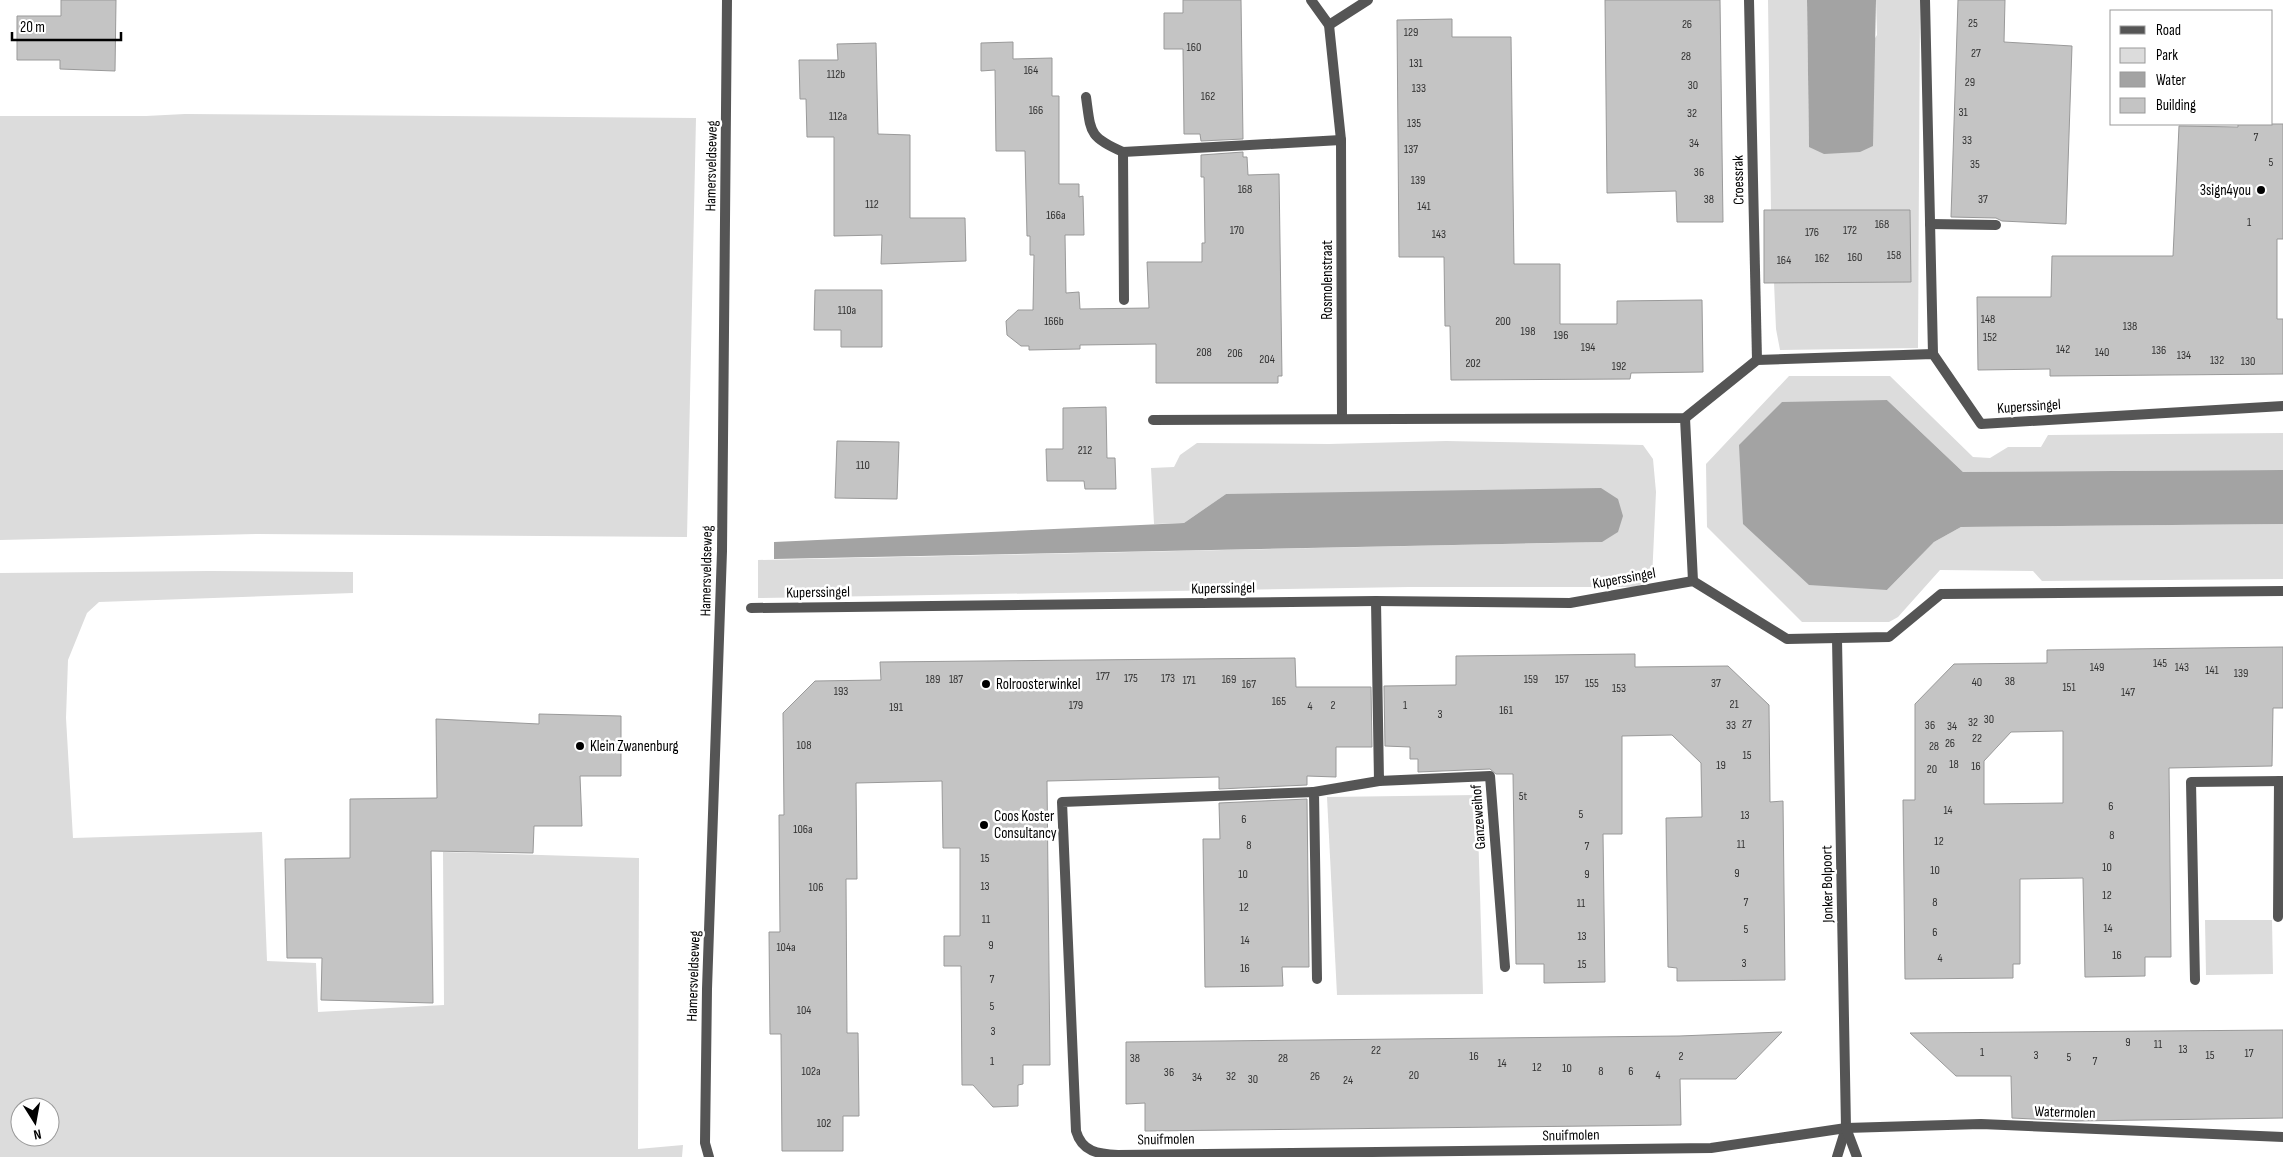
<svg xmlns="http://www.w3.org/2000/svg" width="2283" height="1157" viewBox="0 0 2283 1157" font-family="'Sofia Sans Condensed',sans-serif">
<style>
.green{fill:#dcdcdc;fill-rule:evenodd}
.water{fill:#a3a3a3}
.building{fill:#c4c4c4;stroke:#999;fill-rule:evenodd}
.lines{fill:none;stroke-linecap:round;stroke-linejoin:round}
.minor{stroke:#555;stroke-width:10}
.tertiary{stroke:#555;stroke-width:10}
.poi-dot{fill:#000;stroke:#fff;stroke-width:2}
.labels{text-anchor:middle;stroke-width:5;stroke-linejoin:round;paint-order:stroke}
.number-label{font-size:12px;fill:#313131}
.street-label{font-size:15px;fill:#000;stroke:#fff}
.poi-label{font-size:15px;fill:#000;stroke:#fff;text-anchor:start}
</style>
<rect width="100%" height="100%" fill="#fff"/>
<g class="green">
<path d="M1768,0h39l2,147 68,-112 -1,-35h44l-2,348 -138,2 -4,-21 -5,-117z"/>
<path d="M185,114l511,4 -9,419 -430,-3 -257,6v-424h146z"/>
<path d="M1789,376h101l83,81 17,1 18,-11h33l7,-12 235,-2v37l-320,2 -76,-72v190l47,-48 27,-15 322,-3v55l-241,2 -9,-10 -93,-1 -42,47 -9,5h-87l-95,-95 -1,-63z"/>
<path d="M1446,441l197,4 10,14 3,33 -4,87 -16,8h-227l-651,11v-38l844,-18 -376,-48 -42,29 -30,1 -3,-56 23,-1 6,-12 17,-12 132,1z"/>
<path d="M209,571l144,1v21l-254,9 -12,11 -19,47 -2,58 7,120 189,-6 5,129 49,2 2,49 126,-7 -1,-153 196,6 -1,291 45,-4 -1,12h-682v-584zM20,1107h30v30h-30z"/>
<path d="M1477,795l6,199 -146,1 -10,-198z"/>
<path d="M2205,920h67l1,54 -67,1z"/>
</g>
<g class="water">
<path d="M1807,0h69l-3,146 -13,6 -36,2 -15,-7z"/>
<path d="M1887,400l76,72 320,-2v54l-322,3 -27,15 -47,48 -78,-5 -66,-61 -4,-79 43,-43z"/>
<path d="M1601,488l17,11 5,17 -5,16 -16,10 -828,17v-17l410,-19 42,-29z"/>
</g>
<g class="building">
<path d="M61,0h55l-1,71 -55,-2v-9h-43v-44h44z"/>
<path d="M1183,0h58l2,139 -42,2 -1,-7h-16l-1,-85h-19v-36h19z"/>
<path d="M1605,0h115l3,222h-46l-1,-31 -69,2z"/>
<path d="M1958,0h47l-1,42 68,4 -6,178 -64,-3 -6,-3 -45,-1z"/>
<path d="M1452,19v18h59l3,227h46v60h57v-23l85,-1 1,72 -72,1 -1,6 -179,1 -1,-54h-5l-1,-69h-45l-2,-237z"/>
<path d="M1013,42v17l39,-1v38h7v88h20v13l4,-1 1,39h-19l1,58 13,-1 1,17 69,-1 -2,-46h55v-19h3l-1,-66h-3v-22l42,-3v5h4l1,18 31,-1 3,202h-4v7h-122v-39l-76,1v4l-51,1v-4h-8l-14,-11 -1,-14 12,-11h15l1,-55h-4v-19h-3l-2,-85h-29l-1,-81 -14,1v-28z"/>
<path d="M876,43l2,91 32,1v83h55l1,43 -85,3 1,-29 -48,1v-99h-27l-1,-38h-6l-1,-39h39l-1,-16z"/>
<path d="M2238,124h45v115h-6v80h6v55l-233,2v-7l-72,1 -1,-73h74l1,-41h121l6,-130 59,1z"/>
<path d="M1764,210h146l1,72 -147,1z"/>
<path d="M815,290h67v57h-41v-17h-27z"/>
<path d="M1106,407l1,51h8l1,31h-31l-1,-8h-37l-1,-32h17v-41z"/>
<path d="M837,441l62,1 -2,57 -62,-1z"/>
<path d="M2283,647v61h-10l-1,58 -103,2 2,189h-26v19l-60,1 -2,-99 -63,1v85h-7v14l-108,1 -2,-179h12v-96l39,-40 93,-1v-13zM2063,731v72l-79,1v-43l27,-29z"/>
<path d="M1635,654v13l93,-1 41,39 1,97 13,-1 2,179 -108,1v-13l-9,-1 -2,-149 36,-1 -1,-54 -29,-28 -50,1v98h-19l2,148 -61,1v-19h-28l-3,-190h-17l-6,-5 -72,3v-13h-8v-12l-25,-1 -1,-60 72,-1v-29z"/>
<path d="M1295,658l1,29h75l1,60h-36v30l-29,-1v9l-88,4v-12l-172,4 3,284h-27v19l-5,1v21l-25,1 -20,-22h-11l-1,-119h-17v-30h16v-88h-17l-1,-67 -86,2 1,96h-11l1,154h11l1,83h-16v35h-61l-1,-117h-11l-1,-102h11l-1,-117h5l-1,-102 32,-32 66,-1 -1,-18z"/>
<path d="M539,714l82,2v60h-41l2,50h-48l-1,27 -102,-2 2,152 -112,-3 1,-42h-35l-2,-99 65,-1v-59l87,-1 -1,-79 103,5z"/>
<path d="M1307,799l2,168h-27l1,19 -78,1 -2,-148h17l-1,-36z"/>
<path d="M2283,1030v88l-207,3 -64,-3 -1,-42h-55l-46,-43z"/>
<path d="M1782,1032l-46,47h-56l1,46 -536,6v-28l-19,1v-62l553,-6z"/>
</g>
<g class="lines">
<g class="minor">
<path d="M1311,0l18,25 12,115 1,279"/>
<path d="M1749,0l8,360"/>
<path d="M1925,0l8,354"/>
<path d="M1329,25l39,-25"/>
<path d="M1086,97c5,35 2,40 37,55l218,-12"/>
<path d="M1123,152l1,148"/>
<path d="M1930,224l66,1"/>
<path d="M1685,418l8,163"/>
<path d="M1153,420l532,-2 72,-58 176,-6 48,70 302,-18"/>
<path d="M1376,601l3,180 111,-5 15,191"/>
<path d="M751,608l625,-7 194,2 123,-22 94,58 102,-2 52,-43 342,-3"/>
<path d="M1837,639l9,489 -9,29"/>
<path d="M1314,792l-252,10 14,329c6,21 22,23 42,24l593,-7 135,-20 135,-4 302,13"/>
<path d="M2278,917l1,-136"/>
<path d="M1317,979l-3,-187 65,-11"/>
<path d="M2195,980l-4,-198 92,-1"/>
<path d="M1846,1128l11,29"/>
</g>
<path class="tertiary" d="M709,1157l-4,-14 2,-154 15,-438 5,-551"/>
</g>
<g class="poi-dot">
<circle cx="2261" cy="190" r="5"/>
<circle cx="986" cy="684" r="5"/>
<circle cx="580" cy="746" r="5"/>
<circle cx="984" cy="825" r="5"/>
</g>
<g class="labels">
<g class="number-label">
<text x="1973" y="27">25</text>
<text x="1687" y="28">26</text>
<text x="1411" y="36">129</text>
<text x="1194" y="51">160</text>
<text x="1976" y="57">27</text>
<text x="1686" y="60">28</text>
<text x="1416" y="67">131</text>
<text x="1031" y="74">164</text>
<text x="836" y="78">112b</text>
<text x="1970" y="86">29</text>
<text x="1693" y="89">30</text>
<text x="1419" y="92">133</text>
<text x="1208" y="100">162</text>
<text x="1036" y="114">166</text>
<text x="1963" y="116">31</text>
<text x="1692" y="117">32</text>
<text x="838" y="120">112a</text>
<text x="1414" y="127">135</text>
<text x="2256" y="141">7</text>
<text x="1967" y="144">33</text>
<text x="1694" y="147">34</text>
<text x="1411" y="153">137</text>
<text x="2271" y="166">5</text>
<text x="1975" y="168">35</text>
<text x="1699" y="176">36</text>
<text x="1418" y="184">139</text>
<text x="1245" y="193">168</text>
<text x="1709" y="203">38</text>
<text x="1983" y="203">37</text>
<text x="872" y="208">112</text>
<text x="1424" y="210">141</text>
<text x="1056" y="219">166a</text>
<text x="2249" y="226">1</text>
<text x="1882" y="228">168</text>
<text x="1237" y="234">170</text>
<text x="1850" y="234">172</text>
<text x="1812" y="236">176</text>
<text x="1439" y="238">143</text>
<text x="1894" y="259">158</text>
<text x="1855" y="261">160</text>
<text x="1822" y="262">162</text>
<text x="1784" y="264">164</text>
<text x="847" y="314">110a</text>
<text x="1988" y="323">148</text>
<text x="1054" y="325">166b</text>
<text x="1503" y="325">200</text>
<text x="2130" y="330">138</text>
<text x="1528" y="335">198</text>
<text x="1561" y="339">196</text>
<text x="1990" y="341">152</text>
<text x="1588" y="351">194</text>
<text x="2063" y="353">142</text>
<text x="2159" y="354">136</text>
<text x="1204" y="356">208</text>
<text x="2102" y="356">140</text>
<text x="1235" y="357">206</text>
<text x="2184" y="359">134</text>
<text x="1267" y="363">204</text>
<text x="2217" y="364">132</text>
<text x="2248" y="365">130</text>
<text x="1473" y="367">202</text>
<text x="1619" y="370">192</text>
<text x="1085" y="454">212</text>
<text x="863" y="469">110</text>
<text x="2160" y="667">145</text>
<text x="2097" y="671">149</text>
<text x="2182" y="671">143</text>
<text x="2212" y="674">141</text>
<text x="2241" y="677">139</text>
<text x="1103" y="680">177</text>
<text x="1131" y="682">175</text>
<text x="1168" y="682">173</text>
<text x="933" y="683">189</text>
<text x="956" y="683">187</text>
<text x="1229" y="683">169</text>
<text x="1531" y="683">159</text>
<text x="1562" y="683">157</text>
<text x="1189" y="684">171</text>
<text x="2010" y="685">38</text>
<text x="1977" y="686">40</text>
<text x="1592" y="687">155</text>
<text x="1716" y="687">37</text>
<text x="1249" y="688">167</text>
<text x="2069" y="691">151</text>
<text x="1619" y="692">153</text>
<text x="841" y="695">193</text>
<text x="2128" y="696">147</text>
<text x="1279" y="705">165</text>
<text x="1734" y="708">21</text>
<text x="1076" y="709">179</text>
<text x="1333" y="709">2</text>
<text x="1405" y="709">1</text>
<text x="1310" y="710">4</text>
<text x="896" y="711">191</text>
<text x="1506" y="714">161</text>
<text x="1440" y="718">3</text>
<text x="1989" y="723">30</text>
<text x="1973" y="726">32</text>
<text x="1747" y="728">27</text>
<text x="1731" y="729">33</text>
<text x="1930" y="729">36</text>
<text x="1952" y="730">34</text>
<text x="1977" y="742">22</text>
<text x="1950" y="747">26</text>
<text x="804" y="749">108</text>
<text x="1934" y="750">28</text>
<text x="1747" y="759">15</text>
<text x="1954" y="768">18</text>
<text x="1721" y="769">19</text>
<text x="1976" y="770">16</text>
<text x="1932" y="773">20</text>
<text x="1523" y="800">5t</text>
<text x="2111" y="810">6</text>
<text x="1948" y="814">14</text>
<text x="1581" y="818">5</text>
<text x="1745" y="819">13</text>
<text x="1244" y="823">6</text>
<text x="803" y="833">106a</text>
<text x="2112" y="839">8</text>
<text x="1939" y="845">12</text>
<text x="1741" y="848">11</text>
<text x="1249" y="849">8</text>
<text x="1587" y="850">7</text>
<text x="985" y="862">15</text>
<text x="2107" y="871">10</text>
<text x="1935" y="874">10</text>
<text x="1737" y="877">9</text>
<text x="1243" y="878">10</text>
<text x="1587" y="878">9</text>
<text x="985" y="890">13</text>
<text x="816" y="891">106</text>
<text x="2107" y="899">12</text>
<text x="1746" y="906">7</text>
<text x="1935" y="906">8</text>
<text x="1581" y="907">11</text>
<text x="1244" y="911">12</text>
<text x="986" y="923">11</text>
<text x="2108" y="932">14</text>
<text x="1746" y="933">5</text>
<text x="1935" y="936">6</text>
<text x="1582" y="940">13</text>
<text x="1245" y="944">14</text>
<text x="991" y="949">9</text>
<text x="786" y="951">104a</text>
<text x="2117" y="959">16</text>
<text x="1940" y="962">4</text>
<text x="1744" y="967">3</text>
<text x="1582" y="968">15</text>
<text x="1245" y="972">16</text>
<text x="992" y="983">7</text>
<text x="992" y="1010">5</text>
<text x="804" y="1014">104</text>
<text x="993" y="1035">3</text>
<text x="2128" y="1046">9</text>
<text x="2158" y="1048">11</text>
<text x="2183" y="1053">13</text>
<text x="1376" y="1054">22</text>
<text x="1982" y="1056">1</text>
<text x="2249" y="1057">17</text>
<text x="2036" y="1059">3</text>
<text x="2210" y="1059">15</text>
<text x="1474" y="1060">16</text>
<text x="1681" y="1060">2</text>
<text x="2069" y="1061">5</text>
<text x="1135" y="1062">38</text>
<text x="1283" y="1062">28</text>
<text x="992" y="1065">1</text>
<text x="2095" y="1065">7</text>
<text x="1502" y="1067">14</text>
<text x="1537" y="1071">12</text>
<text x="1567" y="1072">10</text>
<text x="811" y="1075">102a</text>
<text x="1601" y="1075">8</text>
<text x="1631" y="1075">6</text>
<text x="1169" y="1076">36</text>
<text x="1414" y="1079">20</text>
<text x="1658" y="1079">4</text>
<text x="1231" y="1080">32</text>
<text x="1315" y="1080">26</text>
<text x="1197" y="1081">34</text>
<text x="1253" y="1083">30</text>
<text x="1348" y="1084">24</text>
<text x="824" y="1127">102</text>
</g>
<g class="street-label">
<text transform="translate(711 166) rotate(-89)" y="5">Hamersveldseweg</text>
<text transform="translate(1738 180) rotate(-91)" y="5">Croessrak</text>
<text transform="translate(1327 280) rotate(-90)" y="5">Rosmolenstraat</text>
<text transform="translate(2029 406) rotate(-4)" y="5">Kuperssingel</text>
<text transform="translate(706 571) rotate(-89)" y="5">Hamersveldseweg</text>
<text transform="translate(1624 578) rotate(-10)" y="5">Kuperssingel</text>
<text transform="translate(1223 588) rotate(-1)" y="5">Kuperssingel</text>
<text transform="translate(818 592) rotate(-1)" y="5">Kuperssingel</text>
<text transform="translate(1478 817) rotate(-94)" y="5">Ganzeweihof</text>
<text transform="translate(1827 884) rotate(-91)" y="5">Jonker Bolpoort</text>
<text transform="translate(693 976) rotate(-88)" y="5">Hamersveldseweg</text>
<text transform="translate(2065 1112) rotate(2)" y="5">Watermolen</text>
<text transform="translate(1571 1135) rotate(-1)" y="5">Snuifmolen</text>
<text transform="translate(1166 1139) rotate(-1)" y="5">Snuifmolen</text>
</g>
<g class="poi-label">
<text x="2251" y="195" text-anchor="end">3sign4you</text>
<text x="996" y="689">Rolroosterwinkel</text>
<text x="590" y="751">Klein Zwanenburg</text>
<text x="994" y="821">Coos Koster<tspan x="994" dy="17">Consultancy</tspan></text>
</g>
</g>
<rect x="2110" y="10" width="162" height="115" fill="#ffffff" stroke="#999999"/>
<rect x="2120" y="26" width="25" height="8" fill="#555555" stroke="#999999"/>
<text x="2156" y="35" font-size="15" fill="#000000">Road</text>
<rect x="2120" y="48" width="25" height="15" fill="#dcdcdc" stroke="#999999"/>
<text x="2156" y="60" font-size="15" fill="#000000">Park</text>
<rect x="2120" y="72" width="25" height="15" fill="#a3a3a3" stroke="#999999"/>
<text x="2156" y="85" font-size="15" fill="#000000">Water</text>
<rect x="2120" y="98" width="25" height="15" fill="#c4c4c4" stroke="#999999"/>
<text x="2156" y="110" font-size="15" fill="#000000">Building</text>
<g transform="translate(35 1122) rotate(169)"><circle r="24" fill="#ffffff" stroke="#999999"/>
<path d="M0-4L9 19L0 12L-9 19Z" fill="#000000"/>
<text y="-8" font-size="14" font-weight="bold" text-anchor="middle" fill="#000000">N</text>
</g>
<path d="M12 32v8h109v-8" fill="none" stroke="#000000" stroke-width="2.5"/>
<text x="20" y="32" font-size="15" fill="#000000" stroke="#ffffff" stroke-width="4" paint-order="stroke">20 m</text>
</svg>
